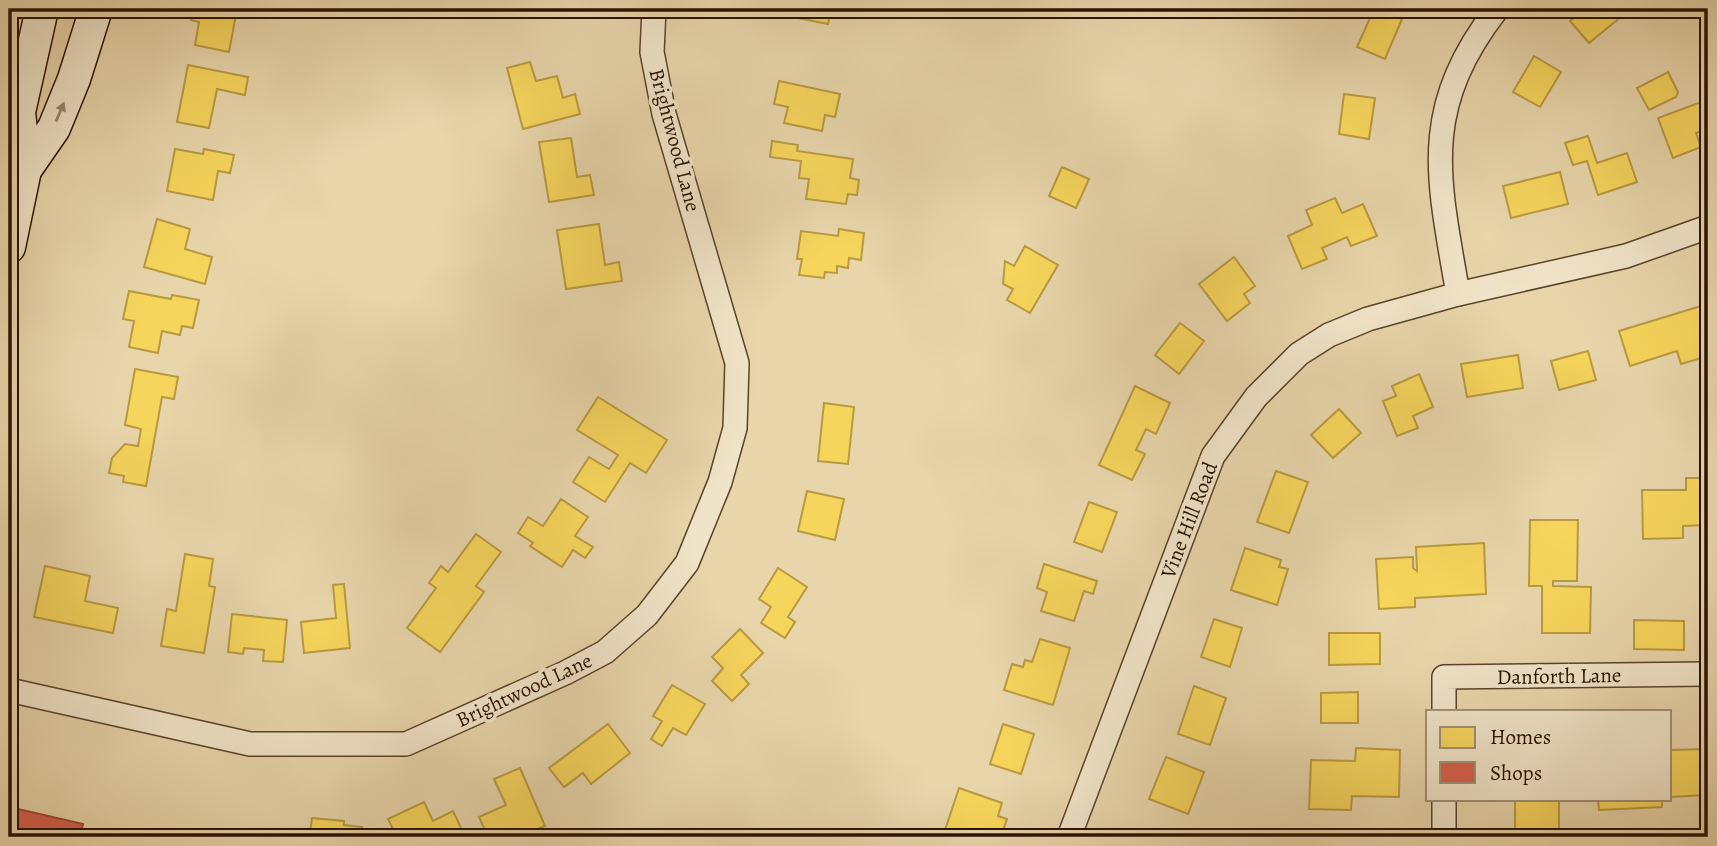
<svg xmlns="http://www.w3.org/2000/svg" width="1717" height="846" viewBox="0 0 1717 846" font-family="Alegreya,serif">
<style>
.homes{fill:#f6d55c;stroke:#b99a40;stroke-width:2}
.shops{fill:#d6604d;stroke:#a24936;stroke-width:2}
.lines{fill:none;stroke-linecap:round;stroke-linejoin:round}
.street-casing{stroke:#5a432a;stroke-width:26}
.secondary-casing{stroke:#2a1200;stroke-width:35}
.street{stroke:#f0e4c8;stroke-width:23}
.secondary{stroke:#f0e4c8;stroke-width:32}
.oneway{fill:#97866e}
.labels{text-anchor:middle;stroke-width:7;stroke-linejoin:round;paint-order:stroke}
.street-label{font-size:21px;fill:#2a1200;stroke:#f0e4c8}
</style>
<rect width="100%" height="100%" fill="#e8d5aa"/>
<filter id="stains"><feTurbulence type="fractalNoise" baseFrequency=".00286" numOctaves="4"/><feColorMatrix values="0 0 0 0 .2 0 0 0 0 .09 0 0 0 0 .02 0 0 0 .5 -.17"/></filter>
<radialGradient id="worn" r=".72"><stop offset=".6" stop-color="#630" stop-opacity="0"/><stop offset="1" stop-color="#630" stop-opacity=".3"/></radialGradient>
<g class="homes">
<path d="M193,9h44l-8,43 -34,-7 4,-23 -8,-2z"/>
<path d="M800,9h31l-3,15 -30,-6z"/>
<path d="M1374,9l28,10 -17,40 -28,-12z"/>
<path d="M1584,9h31l7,7 -33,27 -19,-22z"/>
<path d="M1534,56l27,16 -21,35 -27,-15z"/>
<path d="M530,62l6,19 21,-5 6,22 12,-4 5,20 -57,15 -16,-61z"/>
<path d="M188,65l60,12 -3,18 -28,-6 -8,39 -32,-6z"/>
<path d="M1668,72l10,20 -2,5 -27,13 -12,-22z"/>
<path d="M779,81l61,13 -5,23 -10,-2 -3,16 -38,-8 4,-16 -14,-3z"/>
<path d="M1344,94l31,4 -6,41 -30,-5z"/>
<path d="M1701,102l7,18v8l-12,5 5,14 -28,11 -15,-40z"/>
<path d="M1588,136l9,27 30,-10 10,29 -39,13 -11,-34 -14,4 -8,-22z"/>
<path d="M571,138l6,39 13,-2 4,20 -45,7 -10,-60z"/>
<path d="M772,141l26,4 -1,6 56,8 -3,19 9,2 -2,15 -9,-1 -2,10 -40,-5 3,-20 -10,-1 2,-17 -31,-4z"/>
<path d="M175,149l28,5 1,-5 30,6 -4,18 -12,-2 -5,29 -46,-9z"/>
<path d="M1062,167l27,12 -13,29 -27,-12z"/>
<path d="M1560,172l8,32 -57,14 -8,-32z"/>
<path d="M1335,198l7,15 21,-9 14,32 -26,10 -4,-9 -25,11 5,11 -25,10 -14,-33 24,-11 -6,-15z"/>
<path d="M157,219l33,10 -5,20 27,8 -7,27 -61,-17z"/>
<path d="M599,224l6,41 14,-3 3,19 -56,8 -9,-59z"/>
<path d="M839,229l25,4 -3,27 -12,-2 -1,10 -11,-2v7l-12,-1 -1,6 -25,-3 3,-16h-5l4,-28 37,5z"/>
<path d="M1025,246l33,19 -28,48 -23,-13 6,-11 -10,-5 2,-23 9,5z"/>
<path d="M1234,257l21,29 -11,8 6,9 -23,18 -28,-37z"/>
<path d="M129,291l42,8 1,-4 27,5 -6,28 -11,-2 -2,9 -18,-4 -4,22 -29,-6 5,-26 -11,-2z"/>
<path d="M1701,306l7,24v26l-27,8 -4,-13 -47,15 -11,-35z"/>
<path d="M1180,323l24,18 -25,33 -24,-19z"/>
<path d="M1588,351l8,29 -37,10 -8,-29z"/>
<path d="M1518,355l5,33 -56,9 -6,-33z"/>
<path d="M135,369l43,8 -4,22 -12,-2 -16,89 -23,-4 1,-6 -15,-3 3,-15 13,-14 13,2 3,-17 -16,-4z"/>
<path d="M1419,374l14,33 -20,9 5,12 -21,8 -14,-35 13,-5 -4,-10z"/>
<path d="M1135,386l35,17 -14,31 -10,-5 -10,21 9,4 -13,26 -33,-15z"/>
<path d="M598,397l69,43 -21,33 -16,-10 -25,39 -32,-20 16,-25 20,12 9,-14 -41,-25z"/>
<path d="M824,403l30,4 -6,57 -30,-3z"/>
<path d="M1339,409l22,24 -28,25 -22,-23z"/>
<path d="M1276,471l32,11 -19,51 -32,-11z"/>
<path d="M1686,478h22v47l-25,1v12l-40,1 -1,-49h44z"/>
<path d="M807,491l37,8 -9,41 -37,-9z"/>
<path d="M561,499l27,18 -13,19 18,11 -8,11 -12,-8 -11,17 -32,-21 3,-3 -15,-10 10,-16 15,9z"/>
<path d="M1089,502l28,10 -15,40 -28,-10z"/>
<path d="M1530,520h48l-1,61h-24v5l38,1 -1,46h-48v-47h-13z"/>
<path d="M476,534l25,18 -25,34 8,6 -44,60 -33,-24 29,-40 -7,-5 12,-17 7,6z"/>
<path d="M1484,543l2,51 -71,4v9l-36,2 -3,-50 37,-2v11l4,3 -1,-24z"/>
<path d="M1245,548l36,12 -2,7 9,2 -11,36 -46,-15z"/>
<path d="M185,554l28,5 -4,27 6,1 -11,66 -43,-7 6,-37 9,2z"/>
<path d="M1044,564l53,17 -4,13 -9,-3 -10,30 -33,-10 6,-19 -10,-4z"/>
<path d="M45,566l45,10 -5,25 33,7 -5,25 -79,-16z"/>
<path d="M778,568l29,19 -19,30 7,5 -10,16 -24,-15 10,-16 -12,-8z"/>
<path d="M344,584l6,64 -46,5 -3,-31 35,-4 -3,-33z"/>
<path d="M232,614l55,6 -4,42 -20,-1 1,-11 -20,-2 -1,6 -15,-2z"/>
<path d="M1214,619l28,9 -12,39 -29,-10z"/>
<path d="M1634,620l50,1v29l-50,-1z"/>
<path d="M740,629l23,24 -22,22 8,9 -17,17 -20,-20 11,-13 -11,-11z"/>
<path d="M1329,633h51v31l-51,1z"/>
<path d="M1040,639l30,9 -17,57 -49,-15 8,-26 11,3 2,-7 7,2z"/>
<path d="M672,685l33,19 -19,31 -13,-7 -11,18 -11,-7 11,-18 -9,-5z"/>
<path d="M1194,686l32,12 -16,47 -32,-11z"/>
<path d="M1358,692v31h-37v-30z"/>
<path d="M608,724l22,29 -39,31 -8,-11 -19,14 -15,-19z"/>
<path d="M1003,724l31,10 -13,40 -31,-10z"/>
<path d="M1356,748l44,2 -1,47 -47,-1 -1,14 -42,-1 2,-49 44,1z"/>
<path d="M1708,749v46l-38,2v-47z"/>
<path d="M1166,757l38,15 -16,42 -39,-15z"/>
<path d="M520,768l25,58 -27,11h-30l-9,-20 27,-12 -12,-26z"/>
<path d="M959,788l43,15 -4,13 9,3 -6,18h-35l-21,-7z"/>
<rect x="1515" y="799" width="44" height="38"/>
<path d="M1598,799h64v8l-63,3z"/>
<path d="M424,802l9,19 20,-10 12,25 -23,1 -1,-3 -7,3h-49l10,-4 -7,-14z"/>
<path d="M312,818l32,3v4l18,2 -2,10h-73l1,-6 22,2z"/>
</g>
<path class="shops" d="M9,807l74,17 -3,13h-71z"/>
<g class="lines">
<g class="street-casing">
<g id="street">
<path d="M1458,294c-20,-117 -39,-184 39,-285"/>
<path d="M9,690l241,54h156l159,-71 40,-21 42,-37 40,-52 33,-81 15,-54 2,-65 -73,-249 -12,-62 2,-43"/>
<path d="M1444,711v-34l264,-3"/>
<path d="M1069,837l144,-381 43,-59 43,-43 30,-19 39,-16 90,-25 168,-38 82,-29"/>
<path d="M1444,837v-38"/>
</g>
</g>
<g class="secondary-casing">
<g id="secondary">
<path d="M25,170l29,-42 20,-49 22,-70"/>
<path d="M9,247l16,-77 -6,-58 23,-103"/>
</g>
</g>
<use href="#street" class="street"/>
<use href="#secondary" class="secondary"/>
</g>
<defs><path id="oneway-solid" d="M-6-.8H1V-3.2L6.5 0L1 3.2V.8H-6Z" transform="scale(1.75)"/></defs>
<use class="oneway" href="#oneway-solid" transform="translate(60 112) rotate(-67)"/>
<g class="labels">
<g class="street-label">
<text transform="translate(675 140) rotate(75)" y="7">Brightwood Lane</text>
<text transform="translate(1189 520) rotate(-69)" y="7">Vine Hill Road</text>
<text transform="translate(1559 676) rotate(-1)" y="7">Danforth Lane</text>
<text transform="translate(524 690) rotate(-25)" y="7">Brightwood Lane</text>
</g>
</g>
<rect width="1717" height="846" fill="none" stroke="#e8d5aa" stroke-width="35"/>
<rect x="10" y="10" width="1696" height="825" fill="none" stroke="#2a1200" stroke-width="3.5"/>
<rect x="18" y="18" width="1682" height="811" fill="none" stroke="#2a1200" stroke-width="2"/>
<rect x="1426" y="710" width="245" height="91" fill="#f0e4c8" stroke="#a19078" stroke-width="2"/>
<rect x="1440" y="727" width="35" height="21" fill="#f6d55c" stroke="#a19078" stroke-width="2"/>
<text x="1490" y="744" font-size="21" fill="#2a1200">Homes</text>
<rect x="1440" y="762" width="35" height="21" fill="#d6604d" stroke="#a19078" stroke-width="2"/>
<text x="1490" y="780" font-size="21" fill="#2a1200">Shops</text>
<rect width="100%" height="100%" filter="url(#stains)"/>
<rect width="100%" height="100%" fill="url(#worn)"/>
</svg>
